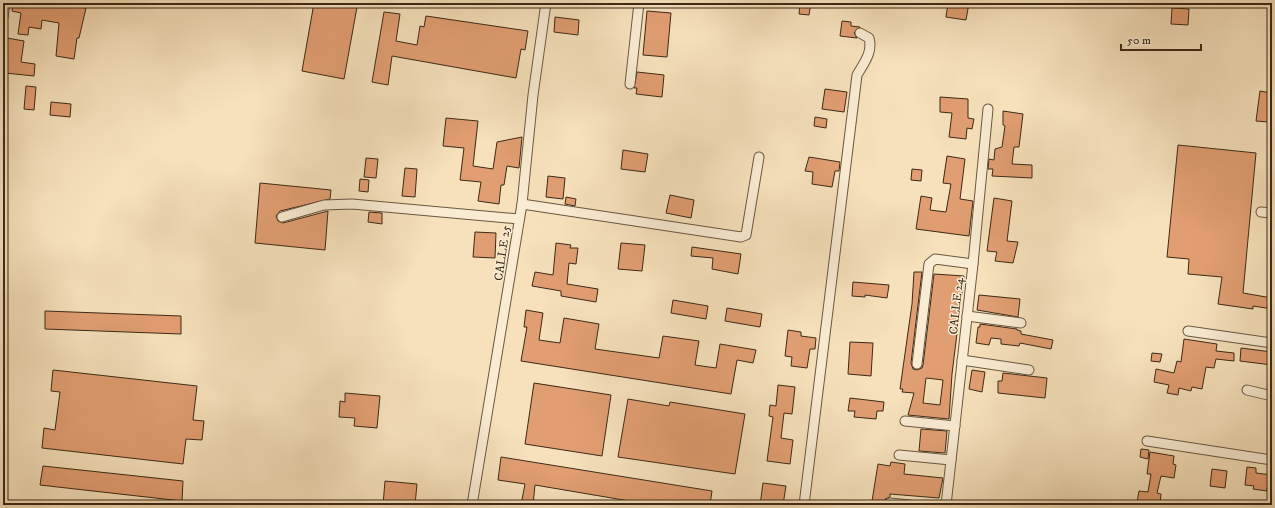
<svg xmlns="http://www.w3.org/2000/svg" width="1275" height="508" viewBox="0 0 1275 508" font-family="'IM FELL DW Pica',serif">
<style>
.building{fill:#e19e72;stroke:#3c2916;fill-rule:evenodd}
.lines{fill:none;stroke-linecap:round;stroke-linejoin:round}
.street-casing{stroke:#6a573f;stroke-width:11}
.street{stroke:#f9ecd3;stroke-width:9}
.labels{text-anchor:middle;stroke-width:3;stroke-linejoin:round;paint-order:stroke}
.street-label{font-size:12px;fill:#3c2916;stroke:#f9ecd3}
</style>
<rect width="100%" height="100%" fill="#f6e1bb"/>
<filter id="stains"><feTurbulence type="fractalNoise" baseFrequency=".005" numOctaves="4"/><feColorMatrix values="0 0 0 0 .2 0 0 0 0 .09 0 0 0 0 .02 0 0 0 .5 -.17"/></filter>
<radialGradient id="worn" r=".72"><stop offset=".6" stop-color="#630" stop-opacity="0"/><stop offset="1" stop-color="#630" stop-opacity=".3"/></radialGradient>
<g class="building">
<path d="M13,3h43l30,5 -7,30h-2l-3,21 -18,-3 3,-33 -17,-3 -1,9 -12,-2 -1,8 -10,-1 3,-21 -9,-2z"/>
<path d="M314,3h22l21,4 -13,72 -42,-8z"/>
<path d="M800,3h11l-2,12 -10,-1z"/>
<path d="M948,3h21l-3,17 -20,-3z"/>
<path d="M1172,8l17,1 -1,16 -17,-1z"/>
<path d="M647,11l24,2 -4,44 -24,-2z"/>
<path d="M384,12l16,2 -4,27 21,4 3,-19 4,1 2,-11 102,15 -3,19 -4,-1 -5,29 -124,-22 -4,29 -16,-3z"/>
<path d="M555,17l24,3 -1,15 -24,-3z"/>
<path d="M842,21l9,1v4l9,1 -6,6 3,5 -17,-2z"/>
<path d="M7,38l17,3 -3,21 14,2 -1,12 -29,-3z"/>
<path d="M637,72l27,3 -2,22 -26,-3 1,-6h-3z"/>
<path d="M26,86l10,1 -2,23 -10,-1z"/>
<path d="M825,89l22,3 -3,20 -22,-3z"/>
<path d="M1260,91l11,2 -1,7h2v10l-3,-1 -1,13 -12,-1z"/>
<path d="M940,97l28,2v19l6,1 -2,10 -5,-1 -1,11 -17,-2 3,-24 -12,-1z"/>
<path d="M51,102l20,2 -1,13 -20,-2z"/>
<path d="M1003,111l20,3 -4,33h-5l-2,17 20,1v13l-40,-2 1,-7h-5l1,-10 5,1 1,-11 7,-2 3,-21 -2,-1z"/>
<path d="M815,117l12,2 -1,9 -12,-2z"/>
<path d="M446,118l32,3 -5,45 20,3 4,-27 25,-5 -3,31 -12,-2 -3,19h-3l-2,19 -21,-3 3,-19 -21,-2 4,-32 -21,-2z"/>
<path d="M1178,145l78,8 -13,140 29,5v11l-19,-3v3l-35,-5 4,-27 -34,-3 1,-15 -22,-2z"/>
<path d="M623,150l25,4 -3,18 -24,-3z"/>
<path d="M947,156l18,3 -5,40 13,2 -4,35 -53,-7 5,-33 11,2 -2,12 16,2 5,-28 -8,-1z"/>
<path d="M809,157l31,5 -1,9h-4l-3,16 -20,-3 1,-12 -8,-1z"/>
<path d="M366,158l12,1 -2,19 -12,-1z"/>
<path d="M405,168l12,1 -2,28 -13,-1z"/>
<path d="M912,169l10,1 -1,11 -10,-1z"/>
<path d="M548,176l17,2 -2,21 -17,-2z"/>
<path d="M360,179l9,1 -1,12 -9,-1z"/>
<path d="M260,183l71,7 -1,9 -50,12 -4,5 2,5 5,2 45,-12 -3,39 -70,-7z"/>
<path d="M670,195l24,5 -3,18 -25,-5z"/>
<path d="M566,197l10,2 -1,7 -10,-2z"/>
<path d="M994,198l18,3 -5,40 11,1 -5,21 -18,-2 2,-9 -10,-1z"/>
<path d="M369,212l13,1v11l-14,-2z"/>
<path d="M475,232l21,1 -1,25 -22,-1z"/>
<path d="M556,243l15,2 -1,3h8l-2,16 -7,-1 -2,21 31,5 -2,13 -35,-6v-5l-29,-5 3,-14 18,3z"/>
<path d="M621,243l24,2 -3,26 -24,-2z"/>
<path d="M692,247l49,7 -3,20 -26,-5 1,-11 -22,-2z"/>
<path d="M914,272h8l-11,91 2,6 4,1 5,-2 1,-3 11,-91 30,2 -12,98 -3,45 -41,-4 6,-22 -12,-1 1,-3h-3l12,-85zM926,378l17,2 -3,25 -17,-2z"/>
<path d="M853,282l36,3 -2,13 -22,-3v2l-13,-1z"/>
<path d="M979,295l41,4 -2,18 -41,-7z"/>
<path d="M673,300l35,6 -2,13 -35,-6z"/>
<path d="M727,308l35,6 -2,13 -35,-6z"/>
<path d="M526,310l17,3 -4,27 21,3 4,-25 35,6 -4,25 64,9 4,-22 36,5 -4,24 21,3 4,-24 36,6 -3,13 -16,-3 -6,34 -210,-33 6,-34h-3z"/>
<path d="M45,311l136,5v18l-136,-5z"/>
<path d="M980,324l37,5v1l4,1v3l32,6 -2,9 -31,-6 -1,3 -18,-2v-5l-10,-1 -2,7 -13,-2 2,-16h2z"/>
<path d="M788,330l13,2v4l15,2 -1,11h-5l-3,19 -16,-2 1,-9 -7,-1z"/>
<path d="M1184,339l33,5 -1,7 18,2v8l-18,-2 -2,9 -8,-1 -4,22 -10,-2 -1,4 -12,-3 -1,7 -11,-2 2,-8 -15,-3 2,-13 18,4 3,-12 4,1z"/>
<path d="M850,342l23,1 -2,33 -23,-2z"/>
<path d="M1241,348l31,4v13l-32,-4z"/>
<path d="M1152,353l10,1 -2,8 -9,-1z"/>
<path d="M53,370l144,16 -4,34 11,1 -2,19 -16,-1 -3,25 -141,-16 2,-20 11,2 5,-38 -9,-1z"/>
<path d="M972,370l13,2 -3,20 -13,-3z"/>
<path d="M1003,373l44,5 -2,20 -47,-5v-12h4z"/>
<path d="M534,383l77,12 -9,61 -77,-12z"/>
<path d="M778,385l17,2 -3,27 -8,-1 -3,25 12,2 -3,24 -23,-3 6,-44 -4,-1 1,-11 6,1z"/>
<path d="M345,393l35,3 -3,32 -23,-2 1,-8 -16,-1 1,-16 5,1z"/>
<path d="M850,398l34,4 -1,9h-6l-1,8 -22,-2 1,-6h-7z"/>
<path d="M628,399l41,7 1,-4 75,12 -10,60 -117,-17z"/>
<path d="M921,429l26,2 -2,22 -26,-2z"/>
<path d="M1141,449l8,1 -1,9 -8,-2z"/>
<path d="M1150,452l24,4 -1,8 3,1 -2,13 -13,-2 -4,17 4,1 -1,11 -23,-3 2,-11 9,1 3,-18h-4z"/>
<path d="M501,457l211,34 -2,14h-57l-118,-20 -2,20h-12l4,-21 -27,-4z"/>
<path d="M891,462l14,2 -1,10 39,4 -4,20 -49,-4v3l-5,2 -1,4 -12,-2 6,-37 12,2z"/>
<path d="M43,466l140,15 -1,20 -142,-16z"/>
<path d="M1247,467l9,1v5l16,2v14l-5,-1v3l-14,-2 1,-3 -9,-1z"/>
<path d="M1212,469l15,2 -2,17 -15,-2z"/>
<path d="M385,481l32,3 -2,21h-32z"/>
<path d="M763,483l23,3 -3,19h-23z"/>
</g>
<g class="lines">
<g class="street-casing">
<g id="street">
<path d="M3,17l2,-14"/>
<path d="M630,84l9,-81"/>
<path d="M522,204l219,33 5,-2 13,-78"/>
<path d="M1261,212l11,1"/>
<path d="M282,217l42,-12 28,-1 167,15"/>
<path d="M967,316l54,7"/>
<path d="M1188,331l84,12"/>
<path d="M962,360l67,10"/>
<path d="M917,364l12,-100 6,-5 38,5"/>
<path d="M1247,390l25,6"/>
<path d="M905,421l50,5"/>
<path d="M1147,441l125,19"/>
<path d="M899,455l52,5"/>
<path d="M890,503l20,2"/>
<path d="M472,505l50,-301 11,-109 13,-92"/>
<path d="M804,505l53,-430c7,-12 16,-23 12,-37l-9,-5"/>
<path d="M946,505l27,-241 15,-155"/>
</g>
</g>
<use href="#street" class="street"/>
</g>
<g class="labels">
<g class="street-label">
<text transform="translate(502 253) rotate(-82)" y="4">CALLE 25</text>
<text transform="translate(956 306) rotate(-84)" y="4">CALLE 24</text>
</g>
</g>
<rect width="1275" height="508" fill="none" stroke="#f6e1bb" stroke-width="16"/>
<rect x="4" y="4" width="1267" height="500" fill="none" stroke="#3c2916" stroke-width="2"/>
<rect x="8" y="8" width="1259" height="492" fill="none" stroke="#3c2916"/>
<path d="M1121 44v6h80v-6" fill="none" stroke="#3c2916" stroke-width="2"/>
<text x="1127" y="44" font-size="12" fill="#3c2916" stroke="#f9ecd3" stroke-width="3" paint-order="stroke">50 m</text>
<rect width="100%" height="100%" filter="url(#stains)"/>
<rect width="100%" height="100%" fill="url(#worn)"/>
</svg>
